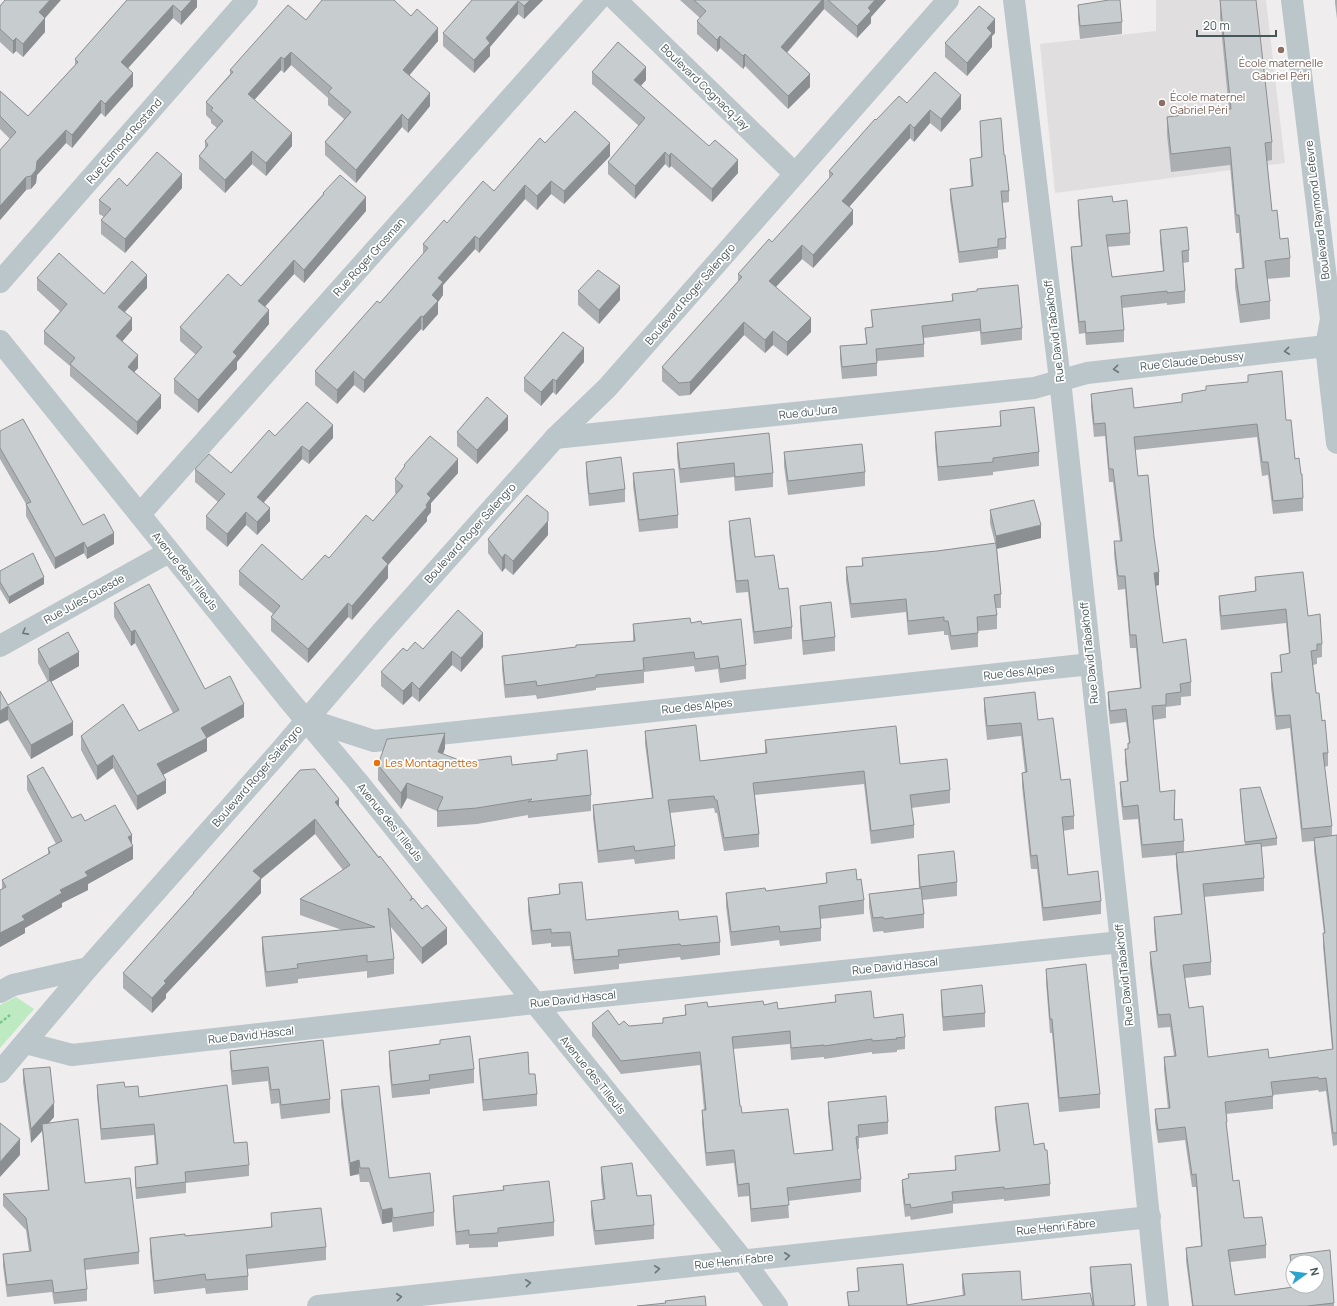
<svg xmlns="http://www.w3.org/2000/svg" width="1337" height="1306" viewBox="0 0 1337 1306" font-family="Manrope,sans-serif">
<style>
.education{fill:#e1dedf}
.green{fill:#beeac2}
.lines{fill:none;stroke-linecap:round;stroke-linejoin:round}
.path{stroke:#7ac589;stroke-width:2.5;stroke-dasharray:3 2;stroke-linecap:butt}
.minor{stroke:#bac6c9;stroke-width:22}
.wall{fill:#abafb2;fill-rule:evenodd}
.shaded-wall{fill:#8b8f91}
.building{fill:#c7cccf;stroke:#8b8f91}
.oneway{stroke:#6a787b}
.education-dot{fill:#8d6e63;stroke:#fff;stroke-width:1.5}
.food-dot{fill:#e8710a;stroke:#fff;stroke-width:1.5}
.labels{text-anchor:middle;stroke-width:3.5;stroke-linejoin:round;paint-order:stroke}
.education-label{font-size:11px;fill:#785e54;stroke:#fff}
.street-label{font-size:11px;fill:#475659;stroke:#fff}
.food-label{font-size:11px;fill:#c56008;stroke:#fff;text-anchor:start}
</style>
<rect width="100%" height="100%" fill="#f0edee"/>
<path class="education" d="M1156,0h110l19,163 -230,30 -15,-149 116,-13z"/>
<path class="green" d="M16,997l18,12 -34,39v-43z"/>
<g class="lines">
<path class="path" d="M0,1023l10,-8"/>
<g class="minor">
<path d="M616,0l179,174"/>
<path d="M1014,0l46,380 61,562 37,364"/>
<path d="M1292,0l39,319 -5,27 11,97"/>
<path d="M0,282l247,-282"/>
<path d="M0,341l289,359 68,81 178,222 208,257 34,46"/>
<path d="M555,438l479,-50 53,-15 239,-27"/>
<path d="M140,514l458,-514"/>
<path d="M0,646l169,-94"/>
<path d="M306,719l68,22 717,-77"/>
<path d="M0,992l13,-7 75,-17"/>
<path d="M26,1043l46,12 463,-52 586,-61"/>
<path d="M0,1072l88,-104 193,-218 100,-117 174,-195 52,-50 341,-388"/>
<path d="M318,1306l832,-89"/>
</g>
</g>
<g class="wall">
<path d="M127,0h70v7l-16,18 -8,-7 -45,50 5,18 -28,31 -4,-4 -29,35 -6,-5 -29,32 -1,8 -5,6 -5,1 -26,30v-70l10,-11 -10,-10v-38l28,25 47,-51v-6z"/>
<path d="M472,0h71l-19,19 -6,-5 -28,33v9l-16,17 -31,-27v-13z"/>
<path d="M680,0h206l-15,17v6l-14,15 -33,-29 -37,44 23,34 -22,22 -43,-43 -2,3 -23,-21 -3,4 -20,-18v-13l3,-3z"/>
<path d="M1220,0l52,142v18l-5,1 5,50 8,28 10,19v19l-23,2 3,22v18l-30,4 -5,-36v-18l7,-1 -3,-35h-3l-6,-68 -59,7 -4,-37v-18l62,-7 -9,-93z"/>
<path d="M1335,0h2v19l-2,-16z"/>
<path d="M1078,5l44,17v12l-42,5 -2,-21z"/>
<path d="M0,6l45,12v14l-22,25 -7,-6 -3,3 -13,-12z"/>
<path d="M306,20l132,21 -29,34 21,31 -22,27 -6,-6 -46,56 -31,-28v-13l19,-23 -16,-14v-7l-37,-33 -7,8 -3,-3 -27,30 38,46 -26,30 -14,-12 -27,29 -26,-24v-13l6,-8v-7l12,-13 -6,-5v-3l-5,-5v-13l24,-28v-4z"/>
<path d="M995,33l-3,3v11l-25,29 -22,-19v-14z"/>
<path d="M592,72l54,8 -5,6 97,87 -26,29 -41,-36 -2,2 -4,-4 -30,35 -27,-25v-12l31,-36 -47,-42z"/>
<path d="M907,103l54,6 -20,23 -11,-9 -16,19 -4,-4 -61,69 4,17 -40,44 -11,-9 -26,28 35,45 -24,24 -14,-11 -8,8 -21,-18 -54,60 -11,1 -17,-15v-14l76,-85v-8l34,-32 57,-63v-8l47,-51z"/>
<path d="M980,121l24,34 5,36v11l-7,1 4,35v11l-8,1v8l-39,5 -9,-63v-11l21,-3 -1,-16v-11l11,-2z"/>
<path d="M545,143l65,13 -46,48 -13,-10 -14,16 -12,-11 -46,54 -4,-4 -32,36v10l-5,7v12l-15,17 -2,-2 -57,64 -10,-8 -17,19 -22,-19v-14l65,-68 43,-49v-10l24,-21 47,-32z"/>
<path d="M127,186l55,2 -57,65 -24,-19v-14l3,-3 -5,-3v-14z"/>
<path d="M323,193l43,18 -62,72 -10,-9 -29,33 4,17 -32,38v7l-39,44 -24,-20v-14l22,-24 -16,-14v-14l61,-41 82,-92z"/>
<path d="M1078,200l35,2 17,31v12l-23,2 5,30 51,-6 -3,-29v-12l29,20v12l-6,1 2,28v12l-18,2v-2l-45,5 2,22v12l-38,3 -1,-12 -6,1 -8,-76v-11l10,-1 -3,-34z"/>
<path d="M37,278l67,16 43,-6 -22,24 7,18 -10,11 16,27 -4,4 27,36 -24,27 -67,-59v-10l-26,-22v-13l16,-20 -23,-21z"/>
<path d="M578,291l42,9 -21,24 -21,-19z"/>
<path d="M952,294l70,34v12l-41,5 -1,-14 -56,7v19l-47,4v15l-35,3 -2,-20v-13l26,-2 -1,-16 7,-1 -1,-17 81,-9z"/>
<path d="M584,362l-28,33 -3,-3 -12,14 -17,-15v-13z"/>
<path d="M1248,375l38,45 9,39 8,39v13l-30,3 -5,-39 -6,1 -5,-39 -122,13 3,26 16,61 5,48 -4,1 8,57 28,39v14l-10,1v8l-15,2v11l-13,2 7,72 15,12v16l9,21v11l61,-7 -5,-49v-7l37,49v7l-16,2 3,31v13l-60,6 7,65v13l-26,3 4,30 19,49 61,1 63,-9 -9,-103v-13h1l-10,-82v-10l-12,1 -12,-114 -14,2 -5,-43v-14l10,-1 -1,-17 9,-1 -3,-31 -65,7 -2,-21v-13l36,-5v-14l53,39 14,28v13l-5,1v6l-4,1 3,28 6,28 6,32v13l-4,1 8,59v10l5,-1v310l-4,1 -7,-55 -7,1 -1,-2 -45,5v14l-47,5 1,19 6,48 11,37 22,27v13l-36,4 5,33 57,-8 -2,-19v-13l44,48v3h-142l-6,-45v-13l15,-2 -5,-59h-4l-7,-47 -27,3 -3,-21v-13h13l-4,-39v-13l10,-1 -4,-29 -12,1 -8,-63v-13l6,-1 -2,-21v-13l27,-3 -5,-48v-11l-34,3 -4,-39 -15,1 -3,-25v-13l7,-1 -2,-19v-13h3v-6h1l-3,-21 -16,2 -2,-19v-13l32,-4 -4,-40h-6l-5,-59 -7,1 -4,-36v-13h6l-7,-59h-4l-4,-46 -11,1 -3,-30v-13l43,14 48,-6v-8l24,-4v-4l42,-4zM1293,1262l24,24h-24z"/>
<path d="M1000,411l39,41v14l-46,6v3l-55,6 -3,-35v-14l65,-6z"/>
<path d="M508,430l-31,34 -20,-18v-14z"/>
<path d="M0,431l83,94 31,19 -27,15 -3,-6 -29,16 -29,-53v-12l-26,-45z"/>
<path d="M275,436l58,2 -24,26 -7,-5 -38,43 6,19 -13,14 -11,-10 -19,22 -21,-18v-13l12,-14 -23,-20v-13l36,4z"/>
<path d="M677,443l96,30v14l-38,4 -1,-14 -54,6 -3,-26z"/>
<path d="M784,452l81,20v14l-77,9 -4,-29z"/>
<path d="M586,462l39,27v13l-36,4 -3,-32z"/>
<path d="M404,465l54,8 -27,30v9l-4,5v4l-39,44v13l-36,42 -4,-3 -40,46 -37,-32v-14l2,-3 -34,-29v-14l63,9 71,-59 23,-27 -1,-1v-14l9,-12z"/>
<path d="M633,473l45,42v13l-39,4 -6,-46z"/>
<path d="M990,510l51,28 -44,11 4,45v14h-5l1,7v14l-19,2v16l-27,3 -3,-15h-4v-4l-36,4 -2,-23 -55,6 -5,-37v-14l16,-1v-8l75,-7 58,-8 -5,-20z"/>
<path d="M729,521l50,68 13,38v12l-38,5 -6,-52 -12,1 -7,-60z"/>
<path d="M548,535l-35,40 -8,-7 -3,4 -14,-19v-14z"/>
<path d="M0,571l44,13 -35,20 -9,-15z"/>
<path d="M114,603l91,86 39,28 -37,21v13l-44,24 3,18 -29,17 -24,-42 -16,12 -16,-30v-14l58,-5 34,-18 -38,-70 -4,3 -17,-29z"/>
<path d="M800,606l35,31v14l-32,4 -3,-35z"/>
<path d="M691,623l11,1 44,41v14l-26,4 -2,-14 -23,3 -1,-6 -50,6v11l-48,5v2l-59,9 -1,-4 -31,3 -3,-29v-13l131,-15v-17z"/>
<path d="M483,647l-22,25 -9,-7 -33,37 -7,-6 -9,9 -22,-19v-14l26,-21 16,-2z"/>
<path d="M38,649l41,17 -28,16 22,53 -42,24 -23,-39v-15l40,-23 -10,-19z"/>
<path d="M984,698l54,22 36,96v13l-11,2 5,44 33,26v13l-58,7 -6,-52h-6l-9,-83v-13h3l-4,-37 -34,4 -3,-29z"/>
<path d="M645,731l55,30 65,-8v-13l135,24 50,26v13l-39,5 3,17v13l-43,6 -7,-60 -109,11 4,39v13l-35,4 -7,-38h-2l-1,-5 -44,5 5,33v13l-40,5 -1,-5 -36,4 -5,-45v-13l59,-7 -7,-54z"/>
<path d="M445,748l-2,6 21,8 48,3 45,-5v-6l34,41v16l-63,7v-3l-51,9 -40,3v-16l-30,-13 -6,11 -23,-29v-15z"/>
<path d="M300,770l39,36 108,138 -25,20 -32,-38 4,33v15l-27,4v-7l-69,8v4l-32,4 -4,-35v-15l80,-7 -42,-15v-16l43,-29 -28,-36 -54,45v14l-95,101v4l-14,15 -29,-25v-15l70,-79v-1z"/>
<path d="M27,776l45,42 13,3 47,23 1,15 -45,25v6l-26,13v4l-37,21v5l-25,14v-57l2,-1v-9l46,-26v-6l8,-4 -29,-54z"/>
<path d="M918,855l39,27v14l-35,4 2,14v14l-40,5 -1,-2 -10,1 -4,-25v-13l50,-6 -1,-19z"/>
<path d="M826,873l31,7 7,20v14l-43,5v22l-41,5 -1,-6 -48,6 -5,-40v-13l40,-2 60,-8z"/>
<path d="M559,884l27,36h93l41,22v13l-39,5 -1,-3 -61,7v5l-45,5 -4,-28 -19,1v-4l-19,2 -4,-34v-13l31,-4z"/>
<path d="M1046,969l54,125v14l-41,4 -7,-79h-2l-4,-50z"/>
<path d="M941,990l44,23v14l-42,4 -2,-28z"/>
<path d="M835,995l39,23 31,19v12l-8,1v2l-25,2v-2l-48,7v-2l-33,3 -1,-16 -57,5 7,57 2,7 52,41 38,-4 -4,-36v-12l60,20v12l-29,4v11h-2l4,30v13l-73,9 1,17 -38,4 -2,-26 -11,1 -4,-34 -28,3 -4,-43v-13h2l-4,-45 -79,9 -29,-38v-13l37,3 34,-3v-5l22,-3v-10l23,2 56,-2 14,4 57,-7z"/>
<path d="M323,1040l7,59v14l-49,6 -2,-16 -8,1 -3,-23 -36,4 -2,-21v-13z"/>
<path d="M440,1040l34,29v14l-44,6v5l-38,4 -3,-33v-14l51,-7z"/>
<path d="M479,1059l50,15 8,20v12l-54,5 -4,-40z"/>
<path d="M23,1069l31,48 -5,6 36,60 54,69v12l-54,6 2,19v12l-33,3 -2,-12 -45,5 -4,-31v-12l26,-3 -3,-21 -23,-24v-12l45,-4 -6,-59 -11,12 -8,-61z"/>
<path d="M97,1085l28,2 14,10 95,46 15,22v11l-63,7v10l-50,6 -1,-21v-11l21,-3 -2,-29 -53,5 -4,-44z"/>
<path d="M341,1090l48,88 45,34v14l-41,6 -1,-10 -10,2 -13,-42h-9l-1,-8 -9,2 -9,-72z"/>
<path d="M995,1107l39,38 16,39v12l-46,5v-2l-51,5v9l-42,7 -1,-4 -5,1 -3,-25v-12l6,-1v-5l47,-4v-14l44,-4 -4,-33z"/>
<path d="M601,1167l36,29 17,29v14l-59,6 -4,-30v-14l12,-1 -2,-19z"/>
<path d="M503,1186l51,36v14l-56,6v5l-29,1v-4l-13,1 -3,-36v-13l50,-6z"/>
<path d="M271,1213l55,34v13l-79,9 1,7v14l-42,4 -1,-6 -51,6 -4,-42v-14l35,-2 86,-8z"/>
<path d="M1131,1264l4,42h-42l-3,-25v-14z"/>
<path d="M857,1268l50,37 56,-9 -1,-9v-13l60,26 71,6h-245l-1,-14 11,-1z"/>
</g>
<g class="shaded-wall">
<path d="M50,0h11l-22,25v-13z"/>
<path d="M192,0h5v7l-16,18v-13z"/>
<path d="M530,0h13l-19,19v-13z"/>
<path d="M822,0h2v9l-43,50v-12z"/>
<path d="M875,0h11l-15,17v6l-14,15v-12l11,-18z"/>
<path d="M518,1v13l-28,33v9l-16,17v-13l12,-22z"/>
<path d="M173,5v13l-52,58v-14z"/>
<path d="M45,18v14l-22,25v-13z"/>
<path d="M995,19v14l-3,3v11l-25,29v-13l20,-35z"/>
<path d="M438,28v13l-35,42v-13z"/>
<path d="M720,36v12l-3,4v-12z"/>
<path d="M16,38v13l-3,3v-13z"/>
<path d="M291,52v13l-7,8v-14z"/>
<path d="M745,54v12l-2,3v-13z"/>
<path d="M281,57v13l-33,37v-13z"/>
<path d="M646,67v13l-12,13v-13z"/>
<path d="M133,73v13l-28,31v-13z"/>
<path d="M810,74v13l-22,22v-13z"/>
<path d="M430,93v13l-22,27v-13z"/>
<path d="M961,95v14l-20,23v-13z"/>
<path d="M101,100v13l-29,35v-13z"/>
<path d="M930,110v13l-16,19v-14z"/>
<path d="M402,114v13l-46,56v-13z"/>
<path d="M910,124v14l-68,77v-14z"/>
<path d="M66,130v13l-29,32 -1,8 -5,6v-13l6,-15z"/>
<path d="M292,133v13l-26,30v-13z"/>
<path d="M610,143v13l-46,48v-13z"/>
<path d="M252,151v13l-27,29v-13z"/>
<path d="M665,152v12l-30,35v-13z"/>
<path d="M671,153v13l-2,2v-12z"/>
<path d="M738,160v13l-26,29v-13z"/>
<path d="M182,174v14l-57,65v-14z"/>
<path d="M26,177v13l-26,30v-14z"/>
<path d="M551,181v13l-14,16v-14z"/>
<path d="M525,185v14l-46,54v-14z"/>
<path d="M366,197v14l-62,72v-13z"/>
<path d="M853,210v14l-40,44v-13z"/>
<path d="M475,236v13l-32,36v10l-5,7v12l-15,17v-14l15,-39z"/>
<path d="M802,245v14l-33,35v-13z"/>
<path d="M294,260v14l-36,40v-13z"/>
<path d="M147,275v13l-29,31v-12z"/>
<path d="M620,286v14l-21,24v-14z"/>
<path d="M269,310v14l-32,38v7l-39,44v-13l35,-48z"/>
<path d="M421,316v13l-57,64v-13z"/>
<path d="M132,318v12l-16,19v-13z"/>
<path d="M811,318v14l-24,24v-14z"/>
<path d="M744,322v13l-54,60v-13z"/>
<path d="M773,331v14l-8,8v-13z"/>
<path d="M584,348v14l-28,33v-14z"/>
<path d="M138,355v13l-10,11v-12z"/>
<path d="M354,371v14l-17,19v-14z"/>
<path d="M553,379v13l-12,14v-14z"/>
<path d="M161,395v13l-24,27v-13z"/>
<path d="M508,416v14l-31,34v-14z"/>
<path d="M333,425v13l-24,26v-13z"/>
<path d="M302,446v13l-45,51v-13z"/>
<path d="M458,459v14l-27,30v9l-4,5v4l-39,44v13l-36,42v-14l30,-48 45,-64z"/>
<path d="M270,508v13l-13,14v-13z"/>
<path d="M246,512v13l-19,22v-13z"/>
<path d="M548,521v14l-35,40v-14z"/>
<path d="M1041,525v13l-45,11v-13z"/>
<path d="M114,533v11l-27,15v-11z"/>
<path d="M84,542v11l-29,16v-11z"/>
<path d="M505,554v14l-3,4v-14z"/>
<path d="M1159,572v13l-5,1v-13z"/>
<path d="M44,577v7l-35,20v-7z"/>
<path d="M348,603v14l-40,46v-14z"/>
<path d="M135,630v13l-4,3v-14z"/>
<path d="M483,633v14l-22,25v-14z"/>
<path d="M452,651v14l-33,37v-13z"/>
<path d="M79,652v14l-30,17v-14z"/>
<path d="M412,682v14l-9,9v-14z"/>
<path d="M244,704v13l-37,21v13l-50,27v-14l44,-36z"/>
<path d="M8,706v14l-8,4v-13z"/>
<path d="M73,722v13l-42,24v-14z"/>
<path d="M445,733v15l-7,20v-16z"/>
<path d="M113,755v13l-16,12v-14z"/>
<path d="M166,780v13l-29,17v-14z"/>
<path d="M407,783v15l-6,11v-16z"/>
<path d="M339,799v15l-4,-12z"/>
<path d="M315,819v15l-54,45v14l-95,101v4l-14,15v-15l12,-17 89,-110z"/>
<path d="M132,835v12l1,-1v13l-45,25v6l-26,13v4l-37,21v5l-25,14v-14l22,-17 38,-26 25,-18 43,-35z"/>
<path d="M447,928v16l-25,20v-16z"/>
<path d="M54,1103v14l-12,13v-6v7l-11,12v-14z"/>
<path d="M20,1139v16l-20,22v-15z"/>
<path d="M359,1160v14l-9,2v-13z"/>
<path d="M392,1208v14l-10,2v-14z"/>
</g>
<g class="building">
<path d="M5,0h45l-11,12 6,6 -22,26 -7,-6 -3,3 -13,-12v-23z"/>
<path d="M127,0h65l-11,12 -8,-7 -52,57 12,11 -28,31 -4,-4 -29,35 -6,-5 -29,31 -1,9 -5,6 -5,1 -26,29v-56l16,-18 -16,-16v-25l28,25 50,-54 -3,-3z"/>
<path d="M322,0h72l17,16 6,-7 21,19 -35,42 27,23 -22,27 -6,-6 -46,56 -31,-28 26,-30 -23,-20 4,-4 -41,-36 -7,7 -3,-2 -33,37 44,39 -26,30 -14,-12 -27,29 -26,-24 9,-11 -3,-4 18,-20 -12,-11 2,-2 -7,-6 27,-30 -3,-2 58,-65 18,15z"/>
<path d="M472,0h58l-6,6 -6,-5 -32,37 4,5 -16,17 -31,-27z"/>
<path d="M694,0h128l-41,47 29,27 -22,22 -43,-42 -2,2 -23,-20 -3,4 -20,-19 9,-10z"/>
<path d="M828,0h47l-7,8 3,3 -14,15z"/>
<path d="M1109,0h11l2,22 -42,4 -2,-21z"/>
<path d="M1220,0h36l16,142 -7,1 7,68 5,-1 3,29 8,-1 2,20 -25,3 5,40 -30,4 -5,-36 9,-1 -5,-53h-3l-6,-68 -59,7 -4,-37 64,-8z"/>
<path d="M979,6l16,13 -8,9 5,5 -25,30 -22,-20z"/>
<path d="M618,42l28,25 -12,13 75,66 6,-6 23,20 -26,29 -41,-36 -2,3 -4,-4 -30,34 -27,-24 37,-44 -53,-46z"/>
<path d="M935,72l26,23 -20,24 -11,-9 -16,18 -4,-4 -68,77 11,9 -40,45 -11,-10 -33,36 42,37 -24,24 -14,-11 -8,9 -21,-18 -54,60 -11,1 -17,-16 80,-90 -4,-3 31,-35 3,3 61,-68 -4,-3 46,-52 1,1 23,-24 8,7z"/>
<path d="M575,111l35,32 -46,48 -13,-10 -14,15 -12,-11 -46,54 -4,-3 -37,42 5,4 -11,13 6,6 -15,16 -2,-1 -57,64 -10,-9 -17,19 -22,-19 62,-70 3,2 48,-55 -5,-4 21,-24 3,3 36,-42 11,10 46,-53 5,5z"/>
<path d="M1001,118l3,37h1l4,36h-8l5,47 -8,1v8l-39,5 -9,-63 23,-3 -3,-27 12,-2 -2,-36z"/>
<path d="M157,152l25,22 -57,65 -24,-19 10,-11 -12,-9 20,-22 8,8z"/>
<path d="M340,175l26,22 -62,73 -10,-10 -36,41 11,9 -36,42 4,4 -39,44 -24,-21 28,-32 -22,-20 48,-53 13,12 83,-92 -1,-1z"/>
<path d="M1112,196l1,6 14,-2 3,33 -24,2 6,42 52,-6 -4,-41 27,-3 2,23 -7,1 3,40 -18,2v-2l-46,5 3,34 -38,3 -1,-12 -6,1 -8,-75 11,-1 -4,-46z"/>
<path d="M59,253l45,41 28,-33 15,14 -29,32 14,11 -16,18 22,19 -10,12 33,28 -24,27 -67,-58 5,-6 -31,-27 23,-27 -30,-26z"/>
<path d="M598,270l22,16 -21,24 -21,-19z"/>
<path d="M1018,285l4,43 -41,5 -1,-14 -58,7 2,18 -48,5 1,14 -35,4 -2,-21 27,-2 -2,-16 8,-1 -2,-17 82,-9 -1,-7 25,-3v-2z"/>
<path d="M563,332l21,16 -28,33 -3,-2 -12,13 -17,-14z"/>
<path d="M1282,371l4,49h5l4,39 4,-1 2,16h1l1,24 -30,3 -5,-39h-6l-5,-38 -123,13 4,39 10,-1 6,62 5,35 -5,1 9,70 23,-4 5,43 -11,2 1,8 -15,2v11l-14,1 8,86 15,-2 -1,30 8,-1 2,22 -42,4 -4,-40 -15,2 -3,-25 8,-1 -3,-32h3v-6h2l-4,-34 -16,2 -2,-19 33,-4 -5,-53h-6l-5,-59h-7l-4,-35h8l-9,-72h-4l-4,-46 -11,1 -3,-30 41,-6 2,20 48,-6v-8l24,-4v-4l42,-4v-7z"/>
<path d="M487,397l21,19 -31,34 -20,-18z"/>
<path d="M307,402l26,23 -24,26 -7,-5 -45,51 13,11 -13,14 -11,-10 -19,22 -21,-18 19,-22 -30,-25 14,-15 22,19 38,-43 6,6z"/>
<path d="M1034,407l5,45 -46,6v4l-55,5 -3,-35 66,-6 -1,-15z"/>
<path d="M23,419l60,106 21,-11 10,19 -27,15 -3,-6 -29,16 -29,-54 5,-2 -31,-54v-17z"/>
<path d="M769,433l4,40 -38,4 -1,-14 -54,6 -3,-26z"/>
<path d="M430,436l28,23 -31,35 4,4 -5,7 1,2 -45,51 6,6 -36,42 -4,-3 -40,46 -37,-32 9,-11 -41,-35 23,-27 40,36 23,-25 4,3 37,-43 7,6 30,-35 -8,-7 10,-13 -1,-1z"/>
<path d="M862,444l3,28 -77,9 -4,-29z"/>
<path d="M621,457l4,32 -36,5 -3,-32z"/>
<path d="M674,469l4,46 -39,5 -6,-47z"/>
<path d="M527,495l21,17v9l-35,40 -8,-7 -3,4 -14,-19z"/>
<path d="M1034,500l7,25 -45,11 -6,-26z"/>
<path d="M750,518l5,39 19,-2 5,34 9,-1 4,39 -38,5 -6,-52 -12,1 -7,-60z"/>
<path d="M996,543l5,51 -7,1 3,20 -20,2 1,16 -27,3 -3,-15h-4v-4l-36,4 -2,-22 -55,5 -5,-37 17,-1 -1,-8 75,-7z"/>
<path d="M33,553l11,24 -35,20 -9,-15v-11z"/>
<path d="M1303,572l5,44 12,-2 2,30h-5v6l-6,1 5,42h3l3,28 3,-1 3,33h-5l9,73 -30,3 -12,-114 -14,1 -5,-43 11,-1 -2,-17 10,-2 -4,-44 -65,7 -2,-20 37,-5 -1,-14z"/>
<path d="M149,584l56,105 25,-13 14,28 -43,24 6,10 -50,26 9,16 -29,16 -24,-41 -16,11 -16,-30 42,-32 16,27 40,-21 -44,-80 -4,2 -17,-29z"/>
<path d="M831,602l4,35 -32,4 -3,-35z"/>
<path d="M458,610l25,23 -22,25 -9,-7 -33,38 -7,-7 -9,9 -22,-19 22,-24 4,3 8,-9 8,7z"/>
<path d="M690,618l1,5 10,-2 1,3 39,-5 5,46 -26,4 -2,-13 -23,3 -1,-7 -51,6 1,12 -48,5v2l-59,9 -1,-5 -31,4 -3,-29 74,-9v-2l59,-4 -2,-17z"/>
<path d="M68,632l11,20 -30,17 -11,-20z"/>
<path d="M50,680l23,42 -42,23 -23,-39 -8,5v-20l8,14z"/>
<path d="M1035,692l3,28 15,-2 8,62 9,-1 4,37 -12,1 6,58 30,-4 3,30 -58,7 -6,-53 -6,1 -9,-83 5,-1 -6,-49 -34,3 -3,-28z"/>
<path d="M696,725l4,36 67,-8 -2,-13 131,-14 4,38 47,-5 3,31 -40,5 4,30 -43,6 -7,-60 -111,12 6,51 -35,4 -7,-38h-2l-1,-4 -46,4 7,46 -40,5 -1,-5 -36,5 -5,-46 60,-7 -8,-67z"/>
<path d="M445,733l-7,19 26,10 47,-6 1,9 45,-5v-6l30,-4 4,45 -63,7 4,-3 -55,9 -40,3 6,-14 -36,-14 -6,10 -23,-28 9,-26z"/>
<path d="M43,767l29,51 9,-4 4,7 30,-16 17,30 -4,2 5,9 -48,26 3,4 -28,14 2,3 -40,23 3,4 -25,13v-43l6,-3 -4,-7 48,-27 -2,-5 14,-7 -35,-65z"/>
<path d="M315,769l24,30 -4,3 44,56 1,-2 32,41 -2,4 3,-3 9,11 5,-4 20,23 -25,20 -34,-40 6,51 -27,3v-7l-70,9 1,4 -32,4 -4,-35 113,-10 -75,-28 50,-34 -35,-46 -62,52 8,7 -97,103 2,2 -14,15 -29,-25 71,-80h-1l107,-123z"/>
<path d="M1260,787l17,51 -32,4 -5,-53z"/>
<path d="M1337,835v298h-4l-7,-55 -7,1 -1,-2 -47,5 2,14 -48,6 2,20h-1l7,59 6,-1 5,38 18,-1 4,28 -38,5 7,45 59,-8 -1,-1h24v-24h-24v20l-3,-27 40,-5 4,53 -27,3h-114l-7,-58 16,-2 -6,-72 -4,1 -7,-48 -27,3 -3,-21 15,-1 -6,-51 12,-1 -6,-42 -12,1 -8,-63 7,-1 -3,-34 28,-3 -6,-61 85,-10 3,35 -61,6 8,78 -28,3 6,43 14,-2 5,51 60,-8 1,9 64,-9 -10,-116h2l-11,-95z"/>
<path d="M954,851l3,31 -37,5 -2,-32z"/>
<path d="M856,869l1,11 4,-1 3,21 -45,6 2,22 -41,4 -1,-6 -48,6 -5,-39 39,-5 1,3 61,-8 -1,-10z"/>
<path d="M582,882l4,38 92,-9 1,9 38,-4 3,26 -39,4 -1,-2 -62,6 1,6 -45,4 -4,-28 -19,1v-4l-19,2 -4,-33 32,-4 -1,-10z"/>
<path d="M921,888l3,26 -40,5 -1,-2 -10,1 -4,-24z"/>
<path d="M1086,964l14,130 -41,4 -7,-79h-2l-4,-50z"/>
<path d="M982,985l3,28 -42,4 -2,-27z"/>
<path d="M871,991l3,27 29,-4 2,23 -9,1 1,1 -25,2v-2l-48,7v-1l-33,3 -1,-17 -58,6 8,69h1l1,7 46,-4 6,45 39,-4 -5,-48 58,-6 2,26 -30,3 1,11 -3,1 5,42 -74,9 2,17 -38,4 -2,-26 -11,2 -4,-35 -28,3 -4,-43h4l-6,-58 -79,9 -29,-38 16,-13 11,15 5,-4 5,5 34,-3v-5l23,-3 -1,-10 22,-3 1,5 55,-6 1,4 13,-3 1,7 58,-7 -1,-7z"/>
<path d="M470,1036l4,33 -45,6 1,5 -38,5 -3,-34 51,-7v-4z"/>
<path d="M323,1040l7,59 -49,6 -2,-16 -8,1 -3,-23 -36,4 -2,-20z"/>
<path d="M528,1052l1,22h6l2,20 -54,6 -4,-41z"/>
<path d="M50,1067l4,36 -23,26 -8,-60z"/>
<path d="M124,1082l1,5 13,-1 1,11 88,-12 7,58 13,-1 2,23 -64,7 1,10 -50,6 -1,-21 23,-3 -4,-40 -53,5 -4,-44z"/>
<path d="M379,1086l10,92 41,-5 4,39 -41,6 -1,-10 -10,2 -13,-42h-9l-1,-8 -9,3 -9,-73z"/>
<path d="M1028,1103l6,42 10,-2 1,7h2l3,34 -46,5v-2l-52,5 1,9 -42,7 -1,-4 -5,1 -3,-25 7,-2 -1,-4 48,-4 -1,-14 45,-5 -5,-44z"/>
<path d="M78,1119l7,64 45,-5 9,74 -55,7 3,30 -33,4 -2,-13 -45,5 -4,-31 28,-3 -5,-33 -23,-24 46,-4 -7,-66z"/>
<path d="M0,1123l20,16 -20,23z"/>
<path d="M632,1163l5,33 14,-1 3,30 -59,6 -4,-30 14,-2 -4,-32z"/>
<path d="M549,1181l5,41 -56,6v5l-29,2v-5l-13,2 -3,-36 51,-6 -1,-4z"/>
<path d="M321,1208l5,39 -80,8 2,21 -42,4 -1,-6 -51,7 -4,-43 35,-4v2l87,-9 -1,-14z"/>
<path d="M903,1264l4,41 58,-10 -3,-21 58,-3 2,29 68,-7 3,13h-244l-2,-14 12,-1 -2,-23z"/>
<path d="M1131,1264l4,41 -5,1h-36l-4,-39z"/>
<path d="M705,1296l1,10h-69l29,-3 -1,-2z"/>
</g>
<defs><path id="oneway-chevron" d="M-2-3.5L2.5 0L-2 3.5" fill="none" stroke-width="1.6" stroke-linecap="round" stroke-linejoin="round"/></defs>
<g class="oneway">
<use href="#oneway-chevron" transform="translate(1287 351) rotate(174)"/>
<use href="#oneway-chevron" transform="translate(1116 369) rotate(174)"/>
<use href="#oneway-chevron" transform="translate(25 632) rotate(151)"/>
<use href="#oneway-chevron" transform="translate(787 1256) rotate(-6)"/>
<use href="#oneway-chevron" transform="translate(657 1269) rotate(-6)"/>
<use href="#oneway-chevron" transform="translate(528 1283) rotate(-6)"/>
<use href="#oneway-chevron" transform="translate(399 1297) rotate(-6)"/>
</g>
<g class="education-dot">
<circle cx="1281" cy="50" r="4"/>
<circle cx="1162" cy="103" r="4"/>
</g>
<circle class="food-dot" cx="377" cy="763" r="4"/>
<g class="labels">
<g class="education-label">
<text x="1281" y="67">École maternelle<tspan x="1281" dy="13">Gabriel Péri</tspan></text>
<text x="1170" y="101" text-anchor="start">École maternel<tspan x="1170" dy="13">Gabriel Péri</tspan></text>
</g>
<g class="street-label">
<text transform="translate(705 87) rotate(44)" y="4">Boulevard Cognacq Jay</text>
<text transform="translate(124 141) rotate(-49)" y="4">Rue Edmond Rostand</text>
<text transform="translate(1317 210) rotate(-97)" y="4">Boulevard Raymond Lefevre</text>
<text transform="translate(369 257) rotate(-48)" y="4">Rue Roger Grosman</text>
<text transform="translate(690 294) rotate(-49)" y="4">Boulevard Roger Salengro</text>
<text transform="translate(1054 331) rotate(-97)" y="4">Rue David Tabakhoff</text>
<text transform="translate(1192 361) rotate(-6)" y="4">Rue Claude Debussy</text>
<text transform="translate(808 412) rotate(-6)" y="4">Rue du Jura</text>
<text transform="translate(470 533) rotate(-48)" y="4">Boulevard Roger Salengro</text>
<text transform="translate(185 571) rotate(51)" y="4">Avenue des Tilleuls</text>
<text transform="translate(84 599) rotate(-29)" y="4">Rue Jules Guesde</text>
<text transform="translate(1089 653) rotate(-96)" y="4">Rue David Tabakhoff</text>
<text transform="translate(1019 672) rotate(-6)" y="4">Rue des Alpes</text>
<text transform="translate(697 706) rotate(-6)" y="4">Rue des Alpes</text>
<text transform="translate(257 776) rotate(-49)" y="4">Boulevard Roger Salengro</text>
<text transform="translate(390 822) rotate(51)" y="4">Avenue des Tilleuls</text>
<text transform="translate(895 966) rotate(-6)" y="4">Rue David Hascal</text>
<text transform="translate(1124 975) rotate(-96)" y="4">Rue David Tabakhoff</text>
<text transform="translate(573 999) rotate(-6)" y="4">Rue David Hascal</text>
<text transform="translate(251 1035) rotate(-6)" y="4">Rue David Hascal</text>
<text transform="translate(593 1075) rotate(51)" y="4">Avenue des Tilleuls</text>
<text transform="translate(1056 1227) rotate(-6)" y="4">Rue Henri Fabre</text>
<text transform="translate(734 1261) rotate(-6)" y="4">Rue Henri Fabre</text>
</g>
<g class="food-label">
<text x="385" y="767">Les Montagnettes</text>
</g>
</g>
<g transform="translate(1305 1274) rotate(76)"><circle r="19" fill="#ffffff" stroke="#b5bbbd"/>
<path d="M0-3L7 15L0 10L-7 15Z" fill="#28a4cf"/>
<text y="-6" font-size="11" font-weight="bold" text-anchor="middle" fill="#475659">N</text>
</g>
<path d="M1197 30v6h79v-6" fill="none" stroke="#475659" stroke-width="2"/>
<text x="1203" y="30" font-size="12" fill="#475659" stroke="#ffffff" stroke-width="3" paint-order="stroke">20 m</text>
</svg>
